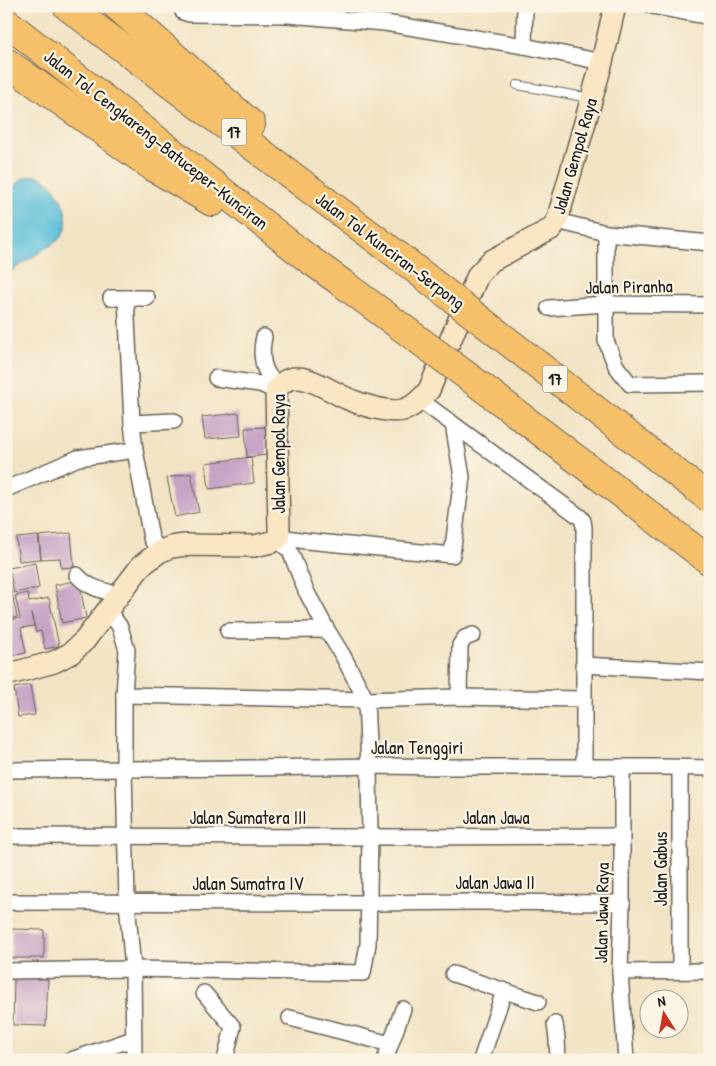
<svg xmlns="http://www.w3.org/2000/svg" width="716" height="1066" viewBox="0 0 716 1066" font-family="'Patrick Hand',sans-serif">
<style>
.water{fill:#5cbfda;stroke:#3c6e7b}
.building{fill:#c5a3c5}
.lines{fill:none;stroke-linecap:round;stroke-linejoin:round}
.lane-casing{stroke:#676257;stroke-width:10}
.street-casing{stroke:#676257;stroke-width:18}
.secondary-casing{stroke:#676257;stroke-width:24}
.highway-casing{stroke:#676257;stroke-width:30}
.lane{stroke:#fff;stroke-width:8}
.street{stroke:#fff;stroke-width:15}
.secondary{stroke:#fbe6c4;stroke-width:21}
.highway{stroke:#f6c06b;stroke-width:28}
.highway-bridge-casing{stroke:#676257;stroke-width:30;stroke-linecap:butt}
.highway-bridge{stroke:#f6c06b;stroke-width:28}
.labels{text-anchor:middle;stroke-width:4.5;stroke-linejoin:round;paint-order:stroke}
.shield{fill:#fcf5e5;stroke:#5f5d58;stroke-width:1}
.shield-label{font-size:16px;font-weight:bold;fill:#1c1c1c}
.street-label{font-size:18px;fill:#1c1c1c;stroke:#fcf5e5}
</style>
<rect width="100%" height="100%" fill="#fcf5e5"/>
<filter id="ink" filterUnits="userSpaceOnUse"><feTurbulence type="fractalNoise" baseFrequency=".02" numOctaves="2"/><feDisplacementMap in="SourceGraphic" scale="10" xChannelSelector="R" yChannelSelector="G"/><feConvolveMatrix kernelMatrix="1 2 1 2 8 2 1 2 1" color-interpolation-filters="sRGB"/></filter>
<filter id="wash" filterUnits="userSpaceOnUse"><feTurbulence type="fractalNoise" baseFrequency=".0096" numOctaves="4" result="noise"/><feDisplacementMap in="SourceGraphic" scale="20" xChannelSelector="R" yChannelSelector="G"/><feGaussianBlur stdDeviation="1.12" result="paint"/><feColorMatrix in="noise" values="0 0 0 0 0 0 0 0 0 0 0 0 0 0 0 0 0 1.4 0 .05"/><feComposite in="paint" operator="in"/></filter>
<g filter="url(#wash)">
<rect width="100%" height="100%" fill="#f2e3c5"/>
<path class="water" d="M35,175c13,4 19,11 25,23 5,9 9,24 4,34 -5,11 -18,15 -27,22 -11,7 -23,14 -31,24v-81l17,-19z"/>
<g id="blocks">
<g class="building">
<path d="M239,413l2,23 -36,3 -3,-22z"/>
<path d="M265,427l2,28 -20,2 -2,-29z"/>
<path d="M251,457l3,26 -45,6 -3,-26z"/>
<path d="M191,473l8,39 -24,5 -8,-39z"/>
<path d="M71,533l3,34 -13,1 -1,-10 -19,1 -2,-23z"/>
<path d="M38,536l3,23 -22,2 -3,-23z"/>
<path d="M35,563l4,25 -25,5 -5,-25z"/>
<path d="M9,580l8,37 -11,3v-39z"/>
<path d="M79,580l7,38 -24,5 -7,-38z"/>
<path d="M28,593l1,9 20,-4 10,48 -14,3 -4,-18 -5,1 -5,-19 3,13 -13,2 5,25 -20,4v-36l14,-3 -5,-22z"/>
<path d="M30,685l5,30 -17,2 -4,-29z"/>
<path d="M12,929l32,1v28h-33z"/>
<path d="M14,976l34,1 -2,49 -33,-1z"/>
</g>
</g>
</g>
<g filter="url(#ink)">
<use href="#blocks" fill-opacity="0" stroke="#676257" stroke-width="1"/>
<g class="lines">
<g class="lane-casing">
<path id="lane" d="M517,85l73,13"/>
</g>
<g class="street-casing">
<g id="street">
<path d="M181,6l2,6 6,2 99,1 97,8 139,23 78,16"/>
<path d="M652,6l58,11"/>
<path d="M524,46l1,-40"/>
<path d="M557,221l49,12 104,10"/>
<path d="M606,233v108l10,25 14,18 80,-1"/>
<path d="M111,298h36"/>
<path d="M126,298l6,125 3,27 16,88 8,14"/>
<path d="M549,308l56,-4 105,1"/>
<path d="M264,337c-3,12 -3,30 6,40 2,3 6,6 9,8"/>
<path d="M216,378l44,6 16,7"/>
<path d="M420,400l160,117 3,4 1,6v239"/>
<path d="M132,423l42,-2"/>
<path d="M6,489l72,-31 57,-8"/>
<path d="M279,537l28,4 145,14 10,-78 -9,-53"/>
<path d="M77,575c11,13 27,16 42,20"/>
<path d="M108,610l12,17 7,23 -3,45v73l3,134 6,67 1,91"/>
<path d="M228,631l99,-1"/>
<path d="M583,665l127,7"/>
<path d="M124,695l242,5 93,-3 125,2"/>
<path d="M459,697l1,-52 5,-7 8,-3"/>
<path d="M622,767v136l-2,69 6,88"/>
<path d="M6,770l248,-2 125,-2 71,1h215l45,1"/>
<path d="M6,836l364,1 251,-1"/>
<path d="M6,902l362,1 109,-1 145,1"/>
<path d="M680,970v-202"/>
<path d="M6,971l127,-2 230,4 5,-29 2,-107 -1,-70 -3,-67 -23,-44 -16,-26 -21,-39 -16,-40 -13,-12"/>
<path d="M620,972l90,-1"/>
<path d="M453,974l85,28"/>
<path d="M204,993l29,34 -8,33"/>
<path d="M290,1018l100,26"/>
<path d="M555,1024l2,15 1,21"/>
<path d="M71,1060l62,-21"/>
<path d="M385,1060l18,-51"/>
<path d="M481,1060l23,-69"/>
</g>
</g>
<g class="secondary-casing">
<path id="secondary" d="M6,675l48,-13 17,-9 14,-13 56,-74 18,-14 12,-5 14,-2 69,1 18,-4 5,-3 2,-2v-8l-3,-138c17,-29 49,-2 70,7 13,6 46,17 60,11 9,-3 17,-12 23,-19l49,-115 13,-14 60,-32 6,-8 45,-159 13,-56"/>
</g>
<g class="highway-casing">
<g id="highway">
<path d="M67,6l334,252"/>
<path d="M117,6l134,118"/>
<path d="M6,22l300,235 36,26"/>
<path d="M6,62l147,105 59,35"/>
<path d="M482,387l228,174"/>
</g>
</g>
<use href="#lane" class="lane"/>
<use href="#street" class="street"/>
<use href="#secondary" class="secondary"/>
<use href="#highway" class="highway"/>
<g class="highway-bridge-casing">
<g id="highway-bridge">
<path d="M401,258l309,241"/>
<path d="M342,283l140,104"/>
</g>
</g>
<use href="#highway-bridge" class="highway-bridge"/>
</g>
</g>
<g class="labels">
<g class="shield">
<rect x="221.5" y="118.5" width="25" height="27" rx="4"/>
<rect x="542.5" y="365.5" width="25" height="27" rx="4"/>
</g>
<g class="shield-label">
<text x="234" y="138">17</text>
<text x="555" y="385">17</text>
</g>
<g class="street-label">
<text transform="translate(156 140) rotate(38)" y="6">Jalan Tol Cengkareng–Batuceper–Kunciran</text>
<text transform="translate(575 156) rotate(-74)" y="6">Jalan Gempol Raya</text>
<text transform="translate(390 251) rotate(37)" y="6">Jalan Tol Kunciran–Serpong</text>
<text transform="translate(629 287) rotate(-1)" y="6">Jalan Piranha</text>
<text transform="translate(279 454) rotate(-90)" y="6">Jalan Gempol Raya</text>
<text x="417" y="754">Jalan Tenggiri</text>
<text x="248" y="824">Jalan Sumatera III</text>
<text x="496" y="824">Jalan Jawa</text>
<text transform="translate(661 869) rotate(-90)" y="6">Jalan Gabus</text>
<text x="495" y="889">Jalan Jawa II</text>
<text x="248" y="890">Jalan Sumatra IV</text>
<text transform="translate(602 913) rotate(-89)" y="6">Jalan Jawa Raya</text>
</g>
</g>
<rect width="716" height="1066" fill="none" stroke="#fcf5e5" stroke-width="25"/>
<g transform="translate(664 1014) rotate(349)"><circle r="24" fill="#fcf5e5" stroke="#a29e95"/>
<path d="M0-4L9 19L0 12L-9 19Z" fill="#c8321e"/>
<text y="-8" font-size="14" font-weight="bold" text-anchor="middle" fill="#1c1c1c">N</text>
</g>
</svg>
